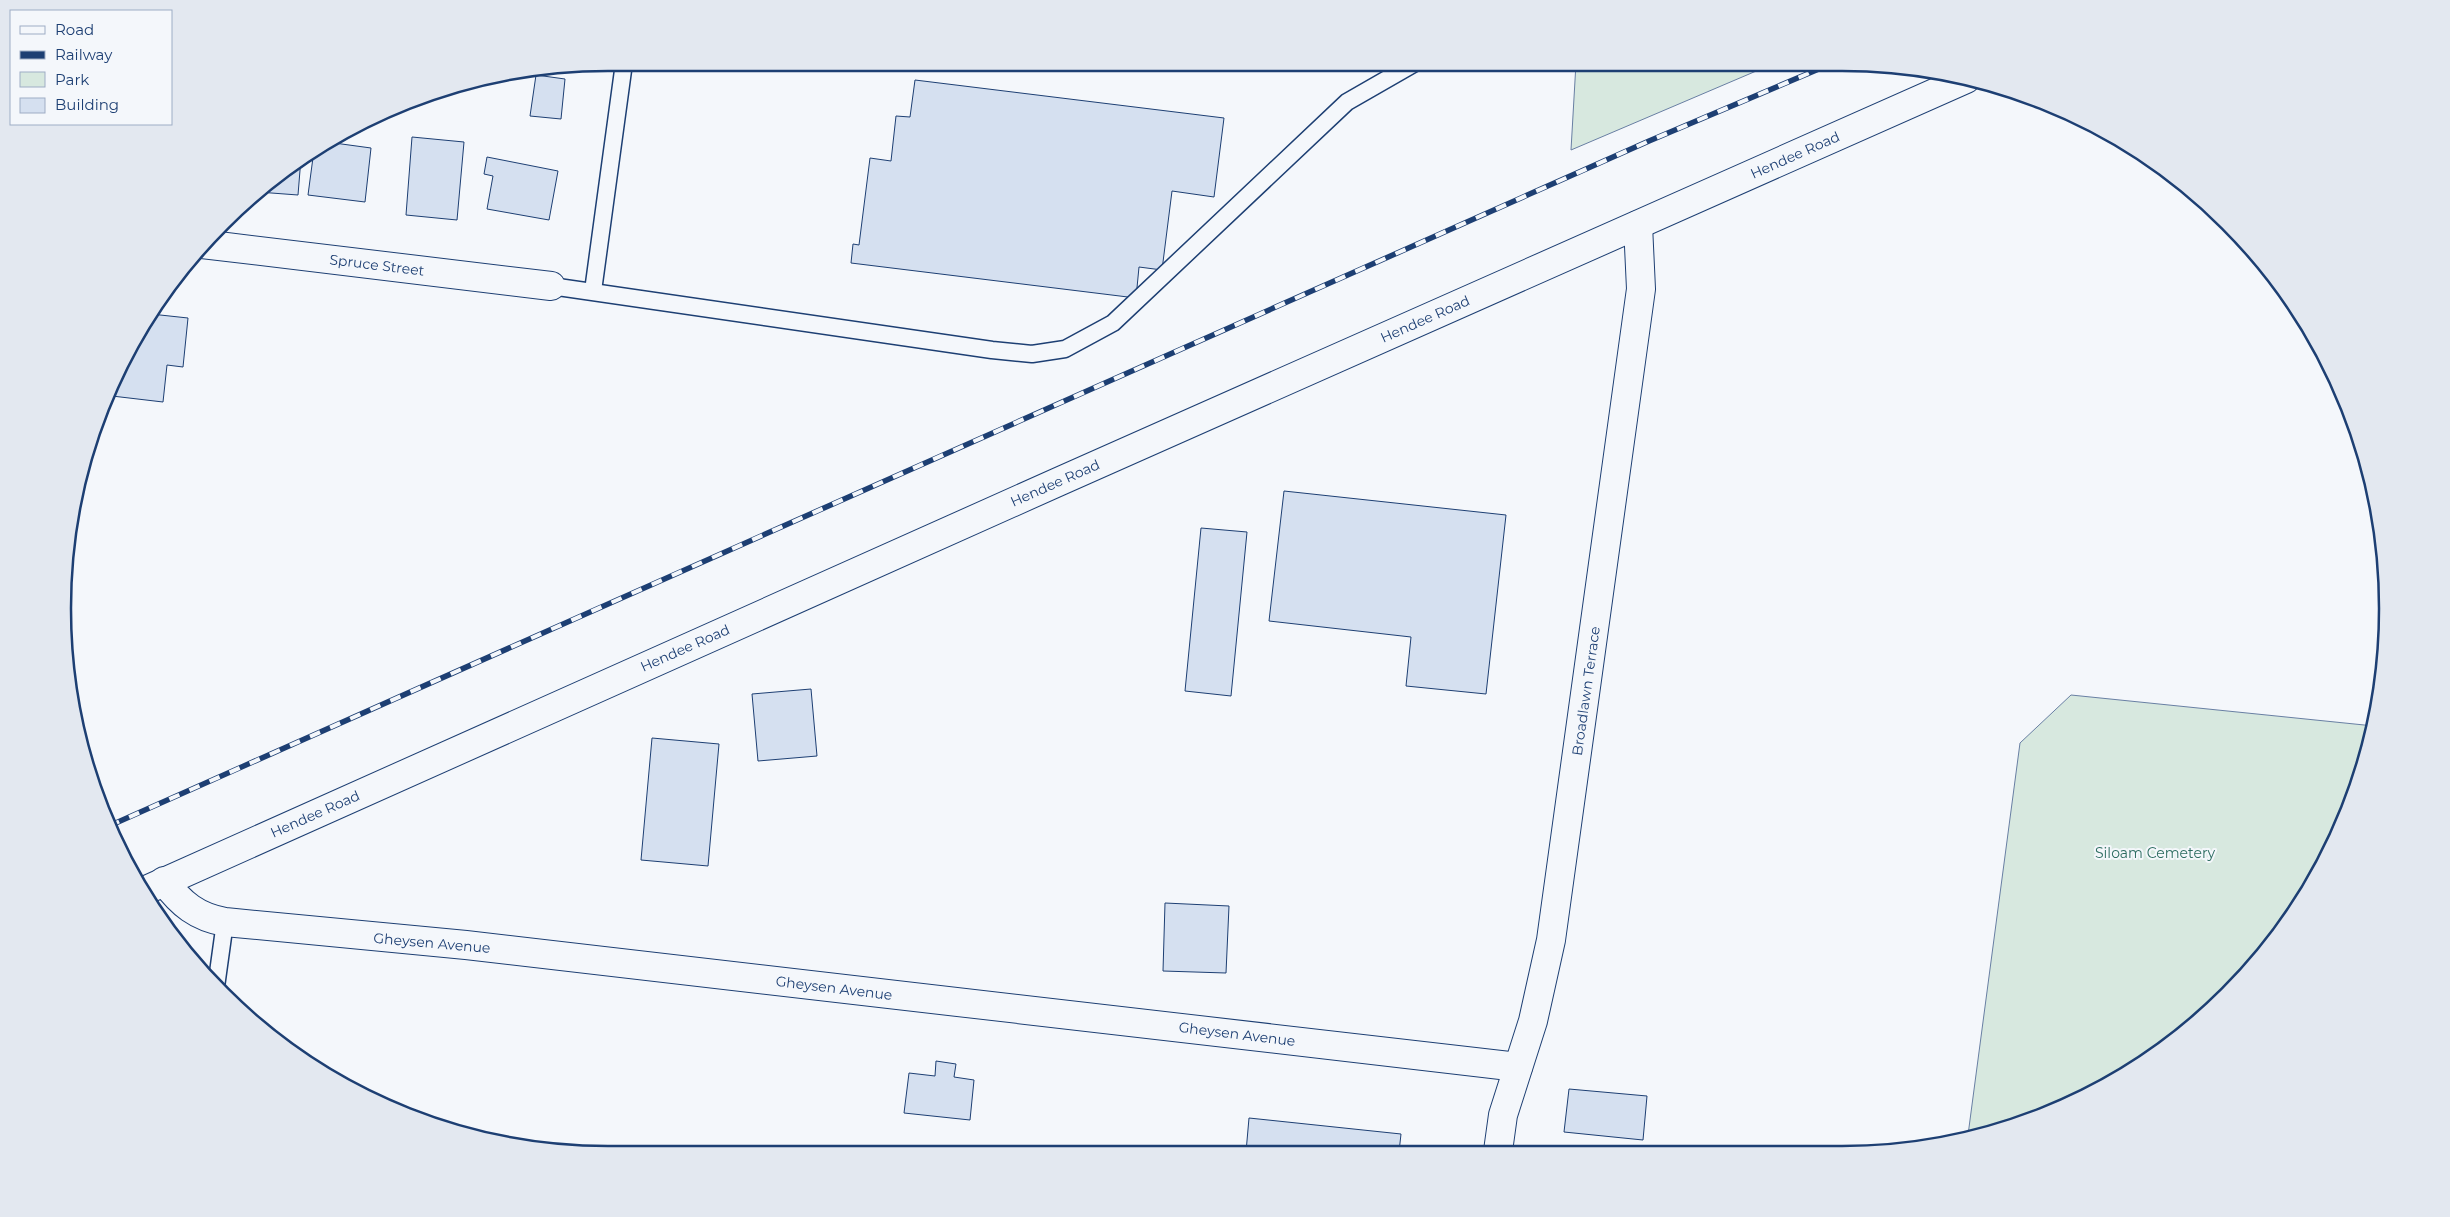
<svg xmlns="http://www.w3.org/2000/svg" width="2450" height="1217" viewBox="0 0 2450 1217" font-family="Montserrat,sans-serif">
<style>
.green{fill:#d7e8df;stroke:#687fa3}
.building{fill:#d5e0f0;stroke:#1d3f73}
.lines{fill:none;stroke-linecap:round;stroke-linejoin:round}
.lane-casing{stroke:#1d3f73;stroke-width:19}
.street-casing{stroke:#1d3f73;stroke-width:30}
.lane{stroke:#f4f7fb;stroke-width:16}
.street{stroke:#f4f7fb;stroke-width:28}
.rail-casing{stroke:#1d3f73;stroke-width:5.5}
.rail{stroke:#f4f7fb;stroke-width:4;stroke-dasharray:11;stroke-linecap:butt}
.labels{text-anchor:middle;stroke-width:4;stroke-linejoin:round;paint-order:stroke}
.street-label{font-size:14px;fill:#1d3f73;stroke:#f4f7fb}
.park-label{font-size:14px;fill:#2c6c60;stroke:#f4f7fb}
.rim{fill:none;stroke:#1d3f73;stroke-width:2.5}
</style>
<rect width="100%" height="100%" fill="#f4f7fb"/>
<g class="green">
<path d="M1576,63h199l-204,87z"/>
<path d="M2071,695l303,31 -28,92 -72,123 -100,101 -124,71 -82,22 52,-392z"/>
</g>
<g class="building">
<path d="M536,75l29,4 -4,40 -31,-3z"/>
<path d="M915,80l309,38 -10,79 -42,-6 -10,79 -23,-3 -3,31 -285,-35 2,-19 6,1 11,-87 21,3 5,-45 14,1z"/>
<path d="M412,137l52,5 -7,78 -51,-5z"/>
<path d="M327,142l44,6 -6,54 -57,-7 6,-45z"/>
<path d="M487,157l71,14 -9,49 -62,-11 6,-33 -9,-2z"/>
<path d="M301,158l-3,37 -40,-3 18,-16z"/>
<path d="M151,314l37,4 -5,49 -16,-2 -4,37 -51,-6 2,-16 22,-45z"/>
<path d="M1284,491l222,24 -20,179 -80,-8 5,-49 -142,-16z"/>
<path d="M1201,528l46,4 -16,164 -46,-5z"/>
<path d="M811,689l6,67 -59,5 -6,-67z"/>
<path d="M652,738l67,6 -11,122 -67,-6z"/>
<path d="M1165,903l64,3 -3,67 -63,-2z"/>
<path d="M936,1061l20,3 -2,13 20,3 -4,40 -66,-7 5,-40 26,3z"/>
<path d="M1569,1089l78,7 -4,44 -79,-8z"/>
<path d="M1249,1118l152,16 -2,18h-153z"/>
</g>
<g class="lines">
<g class="lane-casing">
<g id="lane">
<path d="M551,286l441,64 40,4 33,-5 48,-26 234,-221 68,-39"/>
<path d="M593,291l31,-228"/>
<path d="M216,987l9,-65"/>
</g>
</g>
<g class="street-casing">
<g id="street">
<path d="M202,244l349,42"/>
<path d="M164,881c17,23 33,36 61,41l241,23 1052,122"/>
<path d="M144,891l914,-409 908,-403"/>
<path d="M1498,1151l5,-36 30,-94 18,-81 90,-651 -3,-64"/>
</g>
</g>
<use href="#lane" class="lane"/>
<use href="#street" class="street"/>
<g class="rail-casing">
<path id="rail" d="M109,826l1540,-685 184,-78"/>
</g>
<use href="#rail" class="rail"/>
</g>
<g class="labels">
<g class="street-label">
<text transform="translate(1795 155) rotate(-24)" y="5">Hendee Road</text>
<text transform="translate(377 265) rotate(7)" y="5">Spruce Street</text>
<text transform="translate(1425 319) rotate(-24)" y="5">Hendee Road</text>
<text transform="translate(1055 483) rotate(-24)" y="5">Hendee Road</text>
<text transform="translate(685 648) rotate(-24)" y="5">Hendee Road</text>
<text transform="translate(1586 691) rotate(-82)" y="5">Broadlawn Terrace</text>
<text transform="translate(315 814) rotate(-24)" y="5">Hendee Road</text>
<text transform="translate(432 943) rotate(5)" y="5">Gheysen Avenue</text>
<text transform="translate(834 988) rotate(7)" y="5">Gheysen Avenue</text>
<text transform="translate(1237 1034) rotate(7)" y="5">Gheysen Avenue</text>
</g>
<g class="park-label">
<text x="2155" y="858">Siloam Cemetery</text>
</g>
</g>
<path d="M0 0H2450V1217H0ZM608 71H1842A537 537 0 0 1 2379 608V609A537 537 0 0 1 1842 1146H608A537 537 0 0 1 71 609V608A537 537 0 0 1 608 71Z" fill="#e3e8f0" fill-rule="evenodd"/>
<path class="rim" d="M608 71H1842A537 537 0 0 1 2379 608V609A537 537 0 0 1 1842 1146H608A537 537 0 0 1 71 609V608A537 537 0 0 1 608 71Z"/>
<rect x="10" y="10" width="162" height="115" fill="#f4f7fb" stroke="#9eadc5"/>
<rect x="20" y="26" width="25" height="8" fill="#f4f7fb" stroke="#9eadc5"/>
<text x="55" y="35" font-size="15" fill="#1d3f73">Road</text>
<rect x="20" y="51" width="25" height="8" fill="#1d3f73" stroke="#9eadc5"/>
<text x="55" y="60" font-size="15" fill="#1d3f73">Railway</text>
<rect x="20" y="72" width="25" height="15" fill="#d7e8df" stroke="#9eadc5"/>
<text x="55" y="85" font-size="15" fill="#1d3f73">Park</text>
<rect x="20" y="98" width="25" height="15" fill="#d5e0f0" stroke="#9eadc5"/>
<text x="55" y="110" font-size="15" fill="#1d3f73">Building</text>
</svg>
